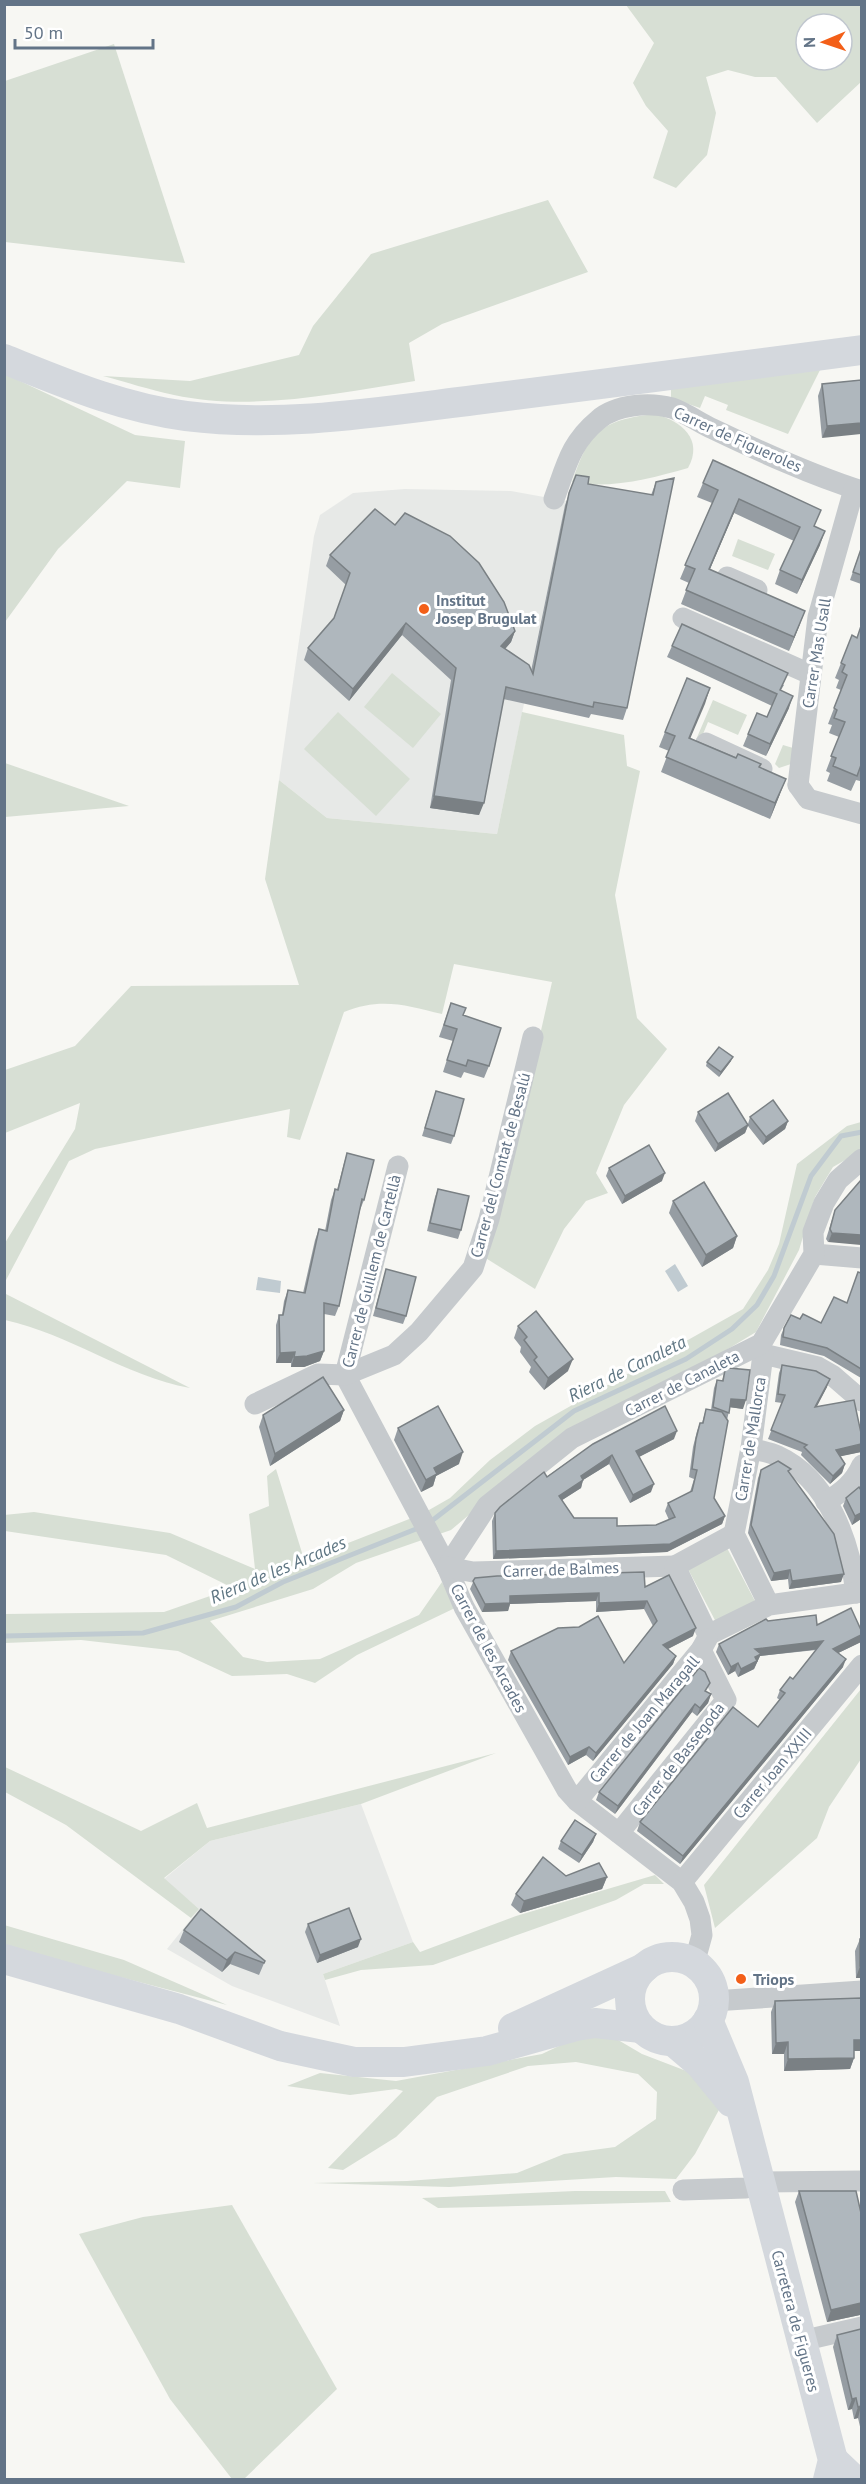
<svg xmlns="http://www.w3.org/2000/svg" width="866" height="2484" viewBox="0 0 866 2484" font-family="'PT Sans',sans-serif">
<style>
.built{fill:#e7e9e7}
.green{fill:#d7dfd4;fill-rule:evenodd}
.water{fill:#c0cbd1}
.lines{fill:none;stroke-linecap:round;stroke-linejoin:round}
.stream{stroke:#c0cbd1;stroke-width:5}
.street{stroke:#c6cacd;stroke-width:21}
.secondary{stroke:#d4d8dd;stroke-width:30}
.wall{fill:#969da3}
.shaded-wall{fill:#7a8084}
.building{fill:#afb7bd;stroke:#7a8084;stroke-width:1.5}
.poi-dot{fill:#f35f18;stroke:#fff;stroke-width:2}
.labels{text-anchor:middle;stroke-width:6;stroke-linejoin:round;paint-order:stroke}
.street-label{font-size:16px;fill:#637487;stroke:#fff}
.poi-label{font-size:16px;font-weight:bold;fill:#637487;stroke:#fff;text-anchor:start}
.water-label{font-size:18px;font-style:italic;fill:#5f7683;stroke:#fff}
</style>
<rect width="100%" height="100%" fill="#f7f7f3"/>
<g class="built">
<path d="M405,489l106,2 55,10 -69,333 -170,-16 -48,-38 35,-244 6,-21 33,-22z"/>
<path d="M361,1804l52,138 -90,32 17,52 -108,-40 -65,-37 32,-40 -35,-30 46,-38z"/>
</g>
<g class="green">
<path d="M626,5h235v77l-44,41 -41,-46h-21l-27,-7 -22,7 10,36 -9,42 -31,33 -23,-10 15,-47 -22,-25 -13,-23 21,-40zM806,24h36v36h-36z"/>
<path d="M114,44l71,219 -180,-21v-161z"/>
<path d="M548,200l40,72 -146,52 -33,19 6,38c-78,12 -162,31 -241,14 -24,-5 -48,-13 -71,-19l87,5 109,-26 14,-29 58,-72z"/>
<path d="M820,370l-32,64 -62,-24 2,-5 -23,-9 -5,12 -29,-10v-10z"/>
<path d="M5,374l130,61 50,6 -5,47 -53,-7 -69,68 -53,73z"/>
<path d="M655,414c26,7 49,25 33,54 -35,10 -80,22 -116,14 17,-51 29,-62 83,-68z"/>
<path d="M738,539l37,15 -7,16 -36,-14z"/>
<path d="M392,673l49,41 -28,34 -49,-41z"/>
<path d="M713,700l34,15 -9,20 -30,-13 -12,29 -4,-2z"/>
<path d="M338,712l72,67 -34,37 -72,-67z"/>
<path d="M522,712l102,23 3,31 13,5 -25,124 22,123 30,31 -43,56 -28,68 12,20 -22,8 -22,28 -29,60 -51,-32 13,-32 55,-243 -98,-18 -12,50c-36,-9 -62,-17 -98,-2l-44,128 -13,-3 3,-28 -195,40 -26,12 -64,121v-39l70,-114 5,-26 -75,30v-63l70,-24 56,-60 168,-1 -34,-106 14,-99 48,38 170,16z"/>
<path d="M783,745l10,3 -2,16 -12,4 -4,-4z"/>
<path d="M5,763l124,43 -124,11z"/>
<path d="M861,1122v29l-28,16 -18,30 -16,53 -43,82 -249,151 -56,47 -95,33 -43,26 -103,32 33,36 24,5 53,-3 99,-44 23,-33 13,26 -98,47 -42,28 -28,-9 -55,2 -54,-25 -97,-11 -76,3v-29l159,-2 69,-24 -67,-33 -161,-24 -1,-16 30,-3 136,21 85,36 -6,-55 20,-8 -2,-30 9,-7 27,87 40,-11 79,-31 28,-16 40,-38 45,-34 208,-117 25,-39 11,-26 18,-80 50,-38z"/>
<path d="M4,1293l186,95c-65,-12 -121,-54 -185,-68z"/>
<path d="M727,1548l29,55 -39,21 -29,-55z"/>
<path d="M861,1689v70l-32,48 -12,31 -102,90 -11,-43z"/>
<path d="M496,1753l-135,51 -151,37 -46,37 35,31 -8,9 -125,-93 -61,-33v-25l136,64 56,-28 10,25z"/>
<path d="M655,1875l9,9h-20l-28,16 -183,65 -72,5 -36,10 -2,-6 90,-32 7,10 96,-36z"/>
<path d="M4,1925l120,35 103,45 -222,-58z"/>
<path d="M608,2034l34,20 47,18 31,36 -25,46 -19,25 -60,-2 -167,10 -136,-4 94,-2 110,-8 47,-19 51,-7 41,-28 1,-27 -19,-18 -62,-12 -48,4 -91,31 -41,40 -53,33 -15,-2 75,-77 -7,-2 -46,6 -63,-9 33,-13 76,8 146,-27 38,-18z"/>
<path d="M575,2191h90l6,11 -233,6 -16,-10z"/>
<path d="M232,2205l105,184 -94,91 -11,-1 -62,-80 -91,-165 64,-17z"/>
</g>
<g class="water">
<path d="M675,1264l13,22 -10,6 -13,-21z"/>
<path d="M258,1277l23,4 -1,12 -24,-3z"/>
</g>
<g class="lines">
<g class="stream">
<path d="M429,1523l145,-112 112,-52 46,-30 25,-24 17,-29 37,-100 30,-40 21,-4"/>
<path d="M4,1636l139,-3 93,-26 47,-25 133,-53"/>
</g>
<g class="street">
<path d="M554,499c12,-32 16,-56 44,-79 18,-16 52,-18 74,-12 14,5 28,15 41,21 48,23 98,46 149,62"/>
<path d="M727,577l30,13"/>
<path d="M683,618l127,56"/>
<path d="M706,743l56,26"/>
<path d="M798,785l20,-168 36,-128"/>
<path d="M798,785l10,14 54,15"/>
<path d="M814,1254l48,4"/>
<path d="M763,1354l55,13 14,8 30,26"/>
<path d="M345,1375l102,192 17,40 103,183 10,11 105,81 12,20 6,17 2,16 -8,29"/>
<path d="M345,1375l53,-209"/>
<path d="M255,1404l63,-30 27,1 49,-20 25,-23 54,-64 16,-49 44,-182"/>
<path d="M751,1448c9,3 18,4 27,8 50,23 72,86 78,137"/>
<path d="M826,1502c16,-10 28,-19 36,-37"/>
<path d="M734,1534l17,-86 12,-94 -2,-10"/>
<path d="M447,1567l40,-61 85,-68 189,-94 53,-90 -1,-22 11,-29 14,-23 24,-21"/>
<path d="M447,1567l26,5 202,-6"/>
<path d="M769,1605l-35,-71 -59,32 33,69 61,-30 93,-13"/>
<path d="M577,1801l124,-151 6,-11"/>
<path d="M619,1833l107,-133 -25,-50"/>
<path d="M682,1882l180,-217"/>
<path d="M714,2001l148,-10"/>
<path d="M683,2190l63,-2 16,-6 100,-1"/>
<path d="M801,2341l61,-14"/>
</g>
<g class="secondary">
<path d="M4,359c60,24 118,49 182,57 97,12 192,-4 289,-16 129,-16 257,-33 387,-50"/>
<circle cx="672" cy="1999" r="42"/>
<path d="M4,1959l175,50 101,37 74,16h50l83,-11 89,-25 19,-3 46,5"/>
<path d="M708,2020l26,62 99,378 -5,20"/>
<path d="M513,2028l131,-60"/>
<path d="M673,2041l27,23 31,38"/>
<path d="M833,2460l19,18 7,2"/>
</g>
</g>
<g class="wall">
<path d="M861,380l-39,58 -4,-42 4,-12z"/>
<path d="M576,475l12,9 63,11 5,-13 -29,226 -4,12 -32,-6 -2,4 -86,-19 -24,116 -49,-7 21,-128 -49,-45 -53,66 -45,-41 4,-12 26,-30 12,-33 -20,-19 4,-11 185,76 -4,11 -6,7 26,22 34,-166z"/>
<path d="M703,483l112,43 5,19 -23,49 -22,-10 5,-14 14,-29 -60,-28 -24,56 90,55 -11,27 -108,-47 8,-21 -9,-4 32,-76 -15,-6z"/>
<path d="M861,549v35l-11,-4z"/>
<path d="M861,626v152l-1,3 -4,-1 -5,11 -24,-10 3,-8 -4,-2 13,-34 -10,-4 3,-8 -4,-1 13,-34 -5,-2 3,-8 -4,-2 6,-15 16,-25z"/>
<path d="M672,646l112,39 -3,5 8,18 -23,48 -23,-10 5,-12 19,-17 5,-11 -105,-49z"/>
<path d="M710,688l-20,50 70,29 20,27 -10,25 -109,-47 8,-21 -10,-4 6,-15z"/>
<path d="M451,1003l12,12 26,51 -5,12 -20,-6 -3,6 -18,-6 10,-31 -14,-4z"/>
<path d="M731,1061l-12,16 -13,-11 1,-4z"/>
<path d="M436,1091l18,45 -3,8 -29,-8z"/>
<path d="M698,1112l50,12 2,-7 38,4 -3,8 -22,16 -15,-19 -3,7 -30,19 -20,-31z"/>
<path d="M347,1153l17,47 -4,10 -21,96 -4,10 -11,-2v37l-4,10 -16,6h-13v-4h-15v-38l3,-10h3l2,-14 4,-11 15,3 12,-53 4,-11 6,2 6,-31 4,-11 2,1 7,-27z"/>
<path d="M609,1168l53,13 -40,23 -16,-28z"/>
<path d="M861,1180l-33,62 -2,-3 9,-29z"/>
<path d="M438,1189l23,41 -3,9 -31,-8 8,-34z"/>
<path d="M673,1201l64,35 -4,12 -31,19 -33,-54z"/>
<path d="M386,1269l20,47 -3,8 -30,-8z"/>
<path d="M861,1273v105l-37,-22 -44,-11 1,-10 3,-7 16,-9 21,4 26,-20z"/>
<path d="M518,1326l50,45 -24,19 -15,-18 2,-5 -11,-15 1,-5 -7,-9z"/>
<path d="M782,1365l45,22 -11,20 45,45 -21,4 5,8 -3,9 -12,11 -29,-29 1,-3 -34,-13 14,-36 -7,-1 4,-29z"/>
<path d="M725,1370l18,39 -13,-2 -3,13 -13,78 11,18 -3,8 -55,28 -174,7 -1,-38 3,-8 98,-69 81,-5 -35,18 12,35 -21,11 -21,-39 -26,16 -2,8 -19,12 12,18 43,8 39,-1 13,-5 -4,-9 3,-8 22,-11 4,-13 -5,-2 4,-30 4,-16 3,-8h2l4,-14 5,1 3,-22 3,-8 5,1z"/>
<path d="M344,1410l-4,11 -70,45 -11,-39 4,-12z"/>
<path d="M398,1428l61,36 -23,12 -3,10 -12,6 -27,-52z"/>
<path d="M761,1470l28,3 52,109 -52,7 -1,-10 -17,2 -23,-48 10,-55z"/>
<path d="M846,1498l15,21 -9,6 -9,-19z"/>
<path d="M475,1578l170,9 48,49 -25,13 8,7 -3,8 -80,97 -7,-6 -18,10 -60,-105 3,-9 113,12 29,-37 -9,-17 -48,3v-11l-86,3 -2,7 -26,1 -12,-23z"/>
<path d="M768,1621l49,4 44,17 -23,11 5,14 -163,197 -43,-33 3,-9 118,-95 22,-27 -3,-2 3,-8 13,-11 23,-29 -56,6 -6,13 -16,8 -3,-6 -7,4 -12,-23 3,-8z"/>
<path d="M707,1692l4,2 -3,9 -11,13 -5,-4 -77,102 -19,-14 3,-8z"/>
<path d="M596,1834l-3,8 -14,21 -21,-14 3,-8z"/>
<path d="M607,1877l-5,12 -82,24 -9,-8 5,-11z"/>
<path d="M308,1924l50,23 -41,16 -12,-31z"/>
<path d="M184,1930l81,31 -6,14 -29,-11 -8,8 -43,-30z"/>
<path d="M860,1939h1v39h-5l-1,-27z"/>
<path d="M861,1998v53h-7v7l-4,11 -66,2v-17h-12l-1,-42 4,-11z"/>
<path d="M799,2191l62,22v102h-1l-33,7 -32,-120z"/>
<path d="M861,2329v102l-3,-13 -4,1 -2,-10 -4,1 -15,-63 4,-12z"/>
</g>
<g class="shaded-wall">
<path d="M861,423v11l-39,4 5,-12z"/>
<path d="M739,499l-5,14 -30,70 5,-14z"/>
<path d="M825,531l-5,14 -23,49 5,-14z"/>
<path d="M805,611l-5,13 -11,27 5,-14z"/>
<path d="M406,623l-4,12 -53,66 4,-12z"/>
<path d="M515,631l-4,11 -14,16 4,-12z"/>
<path d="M710,688l-5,16 -21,49 5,-15z"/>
<path d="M793,696l-4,12 -23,48 4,-12z"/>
<path d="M786,779l-16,40 5,-16z"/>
<path d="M434,796l50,7 -5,12 -49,-7z"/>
<path d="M733,1057l-2,4 -12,16 2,-5z"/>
<path d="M788,1121l-3,8 -22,16 3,-8z"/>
<path d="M748,1125l-3,8 -30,19 3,-8z"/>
<path d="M665,1173l-3,8 -40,23 3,-8z"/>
<path d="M832,1233l29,2v10l-33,-3z"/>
<path d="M737,1236l-4,12 -31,19 4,-12z"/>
<path d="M324,1351l-4,10 -16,6h-13l3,-10z"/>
<path d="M295,1352l-4,11h-15l4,-10z"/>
<path d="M573,1359l-5,12 -24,19 4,-12z"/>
<path d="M830,1379l-3,8 -15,29 3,-9z"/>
<path d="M731,1399l15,1 -3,9 -15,-2z"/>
<path d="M344,1410l-4,11 -70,45 5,-12z"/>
<path d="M677,1431l-3,8 -41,21 3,-9z"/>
<path d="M861,1444v8l-28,6 3,-8z"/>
<path d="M463,1452l-4,12 -23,12 -3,10 -12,6 5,-12 8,-12z"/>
<path d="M612,1455l-3,9 -26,16 -2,8 -25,16 3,-8 22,-20z"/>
<path d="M845,1464l-3,9 -12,11 3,-8z"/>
<path d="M654,1484l-3,8 -21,11 3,-8z"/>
<path d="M861,1513v6l-9,6 3,-9z"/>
<path d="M725,1516l-3,8 -55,28 -174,7 3,-8z"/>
<path d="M790,1570l-2,9 -17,2 3,-8z"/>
<path d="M844,1574l-3,8 -52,7 3,-8z"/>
<path d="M599,1593l-3,8 -86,3 -2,7 -26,1 3,-8 25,-8z"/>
<path d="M647,1601l-3,8 -48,3 3,-9z"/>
<path d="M696,1628l-3,8 -33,17 3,-8z"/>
<path d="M861,1635v7l-31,15 3,-8z"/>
<path d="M823,1641l-3,8 -60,7 -6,13 -16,8 3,-8 14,-20z"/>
<path d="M676,1656l-3,8 -80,97 3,-8z"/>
<path d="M846,1659l-3,8 -163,197 3,-8z"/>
<path d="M738,1663l-3,8 -7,4 3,-8z"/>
<path d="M711,1694l-3,9 -11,13 3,-8z"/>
<path d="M695,1704l-3,8 -77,102 3,-8z"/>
<path d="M589,1747l-3,8 -18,10 2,-8z"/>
<path d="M596,1834l-3,8 -14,21 3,-8z"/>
<path d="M607,1877l-5,12 -82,24 4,-12z"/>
<path d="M361,1939l-3,8 -41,16 3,-8z"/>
<path d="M235,1952l-5,12 -8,8 5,-12z"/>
<path d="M860,1966h1v12h-5z"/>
<path d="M854,2040h7v11h-12z"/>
<path d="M788,2042l-4,12h-12l4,-11z"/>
<path d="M854,2058l-4,11 -66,2 4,-12z"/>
<path d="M861,2303v7l-1,5 -33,7 4,-12z"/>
<path d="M856,2398l-4,11 -4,1 4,-11z"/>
<path d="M861,2406l-3,12 -4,1 4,-12z"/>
</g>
<g class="building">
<path d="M861,380v43l-34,3 -5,-42z"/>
<path d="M713,460l108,50 -7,16 11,5 -23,49 -22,-10 20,-43 -61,-28 -30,70 96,42 -11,26 -108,-47 9,-21 -10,-4 33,-75 -15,-7z"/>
<path d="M576,475l13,2 -1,7 65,11 3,-13 18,-4 -47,230 -33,-6 -1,5 -87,-20 -22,116 -50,-7 22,-128 -50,-45 -53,66 -45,-41 26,-30 16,-45 -20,-18 45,-46 20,16 10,-12 45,23 29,27 25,39 11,29 -14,15 28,19 4,9 36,-181z"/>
<path d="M861,549v26l-8,-3z"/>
<path d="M682,624l106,49 -8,17 13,6 -23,48 -22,-10 9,-21 10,4 10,-23 -105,-48z"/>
<path d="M861,626v139l-4,11 -24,-10 3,-8 -5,-2 14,-34 -11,-4 3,-8 -3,-2 13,-33 -5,-3 3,-7 -4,-2 11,-28 5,3z"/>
<path d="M687,678l23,10 -21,50 47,20 2,-4 23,10 -2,3 27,12 -11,24 -109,-46 9,-21 -10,-4z"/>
<path d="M451,1003l15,5 -3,7 38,13 -12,38 -21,-6 -2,6 -19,-6 10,-31 -13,-4z"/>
<path d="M719,1047l14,10 -12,15 -14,-10z"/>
<path d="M436,1091l28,8 -10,37 -29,-8z"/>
<path d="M728,1093l20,32 -30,19 -20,-32z"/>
<path d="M773,1100l15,21 -22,16 -16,-20z"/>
<path d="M649,1145l16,28 -40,23 -16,-28z"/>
<path d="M347,1153l27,7 -10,40 -2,-1 -23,107 -15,-3v48l-17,5 -13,1 1,-5 -15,1 -1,-38h4l5,-25 17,3 14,-64 8,2 8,-42 3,1z"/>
<path d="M861,1180v55l-29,-2 -2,-4 5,-19z"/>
<path d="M704,1182l33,54 -31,19 -33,-54z"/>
<path d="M438,1189l31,7 -8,34 -31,-7z"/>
<path d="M386,1269l30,8 -10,39 -30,-8z"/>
<path d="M858,1272l3,1v96l-34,-21 -44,-11 1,-9 7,-13 9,4 3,-5 18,9 13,-26 13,6z"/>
<path d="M536,1311l37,48 -25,19 -14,-18 3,-3 -13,-17 3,-3 -9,-11z"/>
<path d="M782,1365l34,6 14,8 -15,28 39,-7 7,33v11l-25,6 9,14 -12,12 -29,-29 3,-2 -36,-15 14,-35 -7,-1z"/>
<path d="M729,1368l21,2 -4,30 -15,-1 -2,14 -16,-6 4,-27 6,1 2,-11z"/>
<path d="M323,1377l21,33 -69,44 -12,-39z"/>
<path d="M438,1406l25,46 -29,16 3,6 -11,6 -28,-52z"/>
<path d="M665,1406l12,25 -41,20 18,33 -21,11 -21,-40 -31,21 2,4 -24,16 15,22h43v8l39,-1 19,-8 -7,-14 24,-12 5,-21 -5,-1 4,-30 4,-16h3l3,-14 16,3 6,9 -14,77 11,18 -55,28 -174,7 -1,-38 5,-6 44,-35 3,5 46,-33z"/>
<path d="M778,1461l13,8 -3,2 46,63 10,40 -52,7 -2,-11 -16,3 -23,-48 10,-55z"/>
<path d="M859,1487l2,3v23l-6,3 -9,-18z"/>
<path d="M644,1572l1,15 24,-12 27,53 -33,17 13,11 -80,97 -7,-6 -19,10 -59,-106 47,-23 21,-1 19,-11 26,47 33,-42 -10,-20 -48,2v-10l-89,3v7l-25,1 -12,-23 2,-3 22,-2z"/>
<path d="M851,1608l10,22v5l-28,14 13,10 -163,197 -43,-34 93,-115 25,20 27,-34 -5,-3 10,-13 3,2 30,-38 -68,8 6,5 -6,3 2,4 -16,8 -3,-6 -7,4 -12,-23 47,-25 2,2 48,-6 1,10z"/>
<path d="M699,1668l6,4 5,11 -5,8 6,3 -11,14 -5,-4 -77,102 -19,-14z"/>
<path d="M575,1820l21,14 -14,21 -21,-14z"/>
<path d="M543,1857l23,19 33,-13 8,14 -83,24 -8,-7z"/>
<path d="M349,1908l12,31 -41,16 -12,-31z"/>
<path d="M201,1909l64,52 -1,2 -29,-11 -8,8 -43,-30z"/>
<rect x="860" y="1939" width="1" height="27"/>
<path d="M861,1998v42h-7v18l-66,1v-17l-12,1 -1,-42z"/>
<path d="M799,2191h57l5,22v90l-30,7z"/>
<path d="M861,2329v77l-3,1 -2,-9 -4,1 -15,-64z"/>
</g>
<g class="poi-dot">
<circle cx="424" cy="609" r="6"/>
<circle cx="741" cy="1979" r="6"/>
</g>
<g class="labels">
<g class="street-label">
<text transform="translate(738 439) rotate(24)" y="6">Carrer de Figueroles</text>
<text transform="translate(816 653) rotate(-81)" y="6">Carrer Mas Usall</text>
<text transform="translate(500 1165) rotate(-75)" y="6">Carrer del Comtat de Besalú</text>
<text transform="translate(371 1271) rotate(-76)" y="6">Carrer de Guillem de Cartellà</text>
<text transform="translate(682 1383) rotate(-27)" y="6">Carrer de Canaleta</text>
<text transform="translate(750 1439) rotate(-81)" y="6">Carrer de Mallorca</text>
<text transform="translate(561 1569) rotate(-2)" y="6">Carrer de Balmes</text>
<text transform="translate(489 1648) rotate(62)" y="6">Carrer de les Arcades</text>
<text transform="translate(644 1719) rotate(-50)" y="6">Carrer de Joan Maragall</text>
<text transform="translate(678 1759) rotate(-52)" y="6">Carrer de Bassegoda</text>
<text transform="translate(772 1773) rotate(-50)" y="6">Carrer Joan XXIII</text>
<text transform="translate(796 2321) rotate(75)" y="6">Carretera de Figueres</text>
</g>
<g class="poi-label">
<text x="436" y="606">Institut<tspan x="436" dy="18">Josep Brugulat</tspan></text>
<text x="753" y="1985">Triops</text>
</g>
<g class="water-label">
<text transform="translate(627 1369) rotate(-26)" y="6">Riera de Canaleta</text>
<text transform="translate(278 1570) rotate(-23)" y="6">Riera de les Arcades</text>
</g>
</g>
<rect width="866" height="2484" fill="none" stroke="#637487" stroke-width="12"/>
<g transform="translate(824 42) rotate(268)"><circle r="28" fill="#ffffff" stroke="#c1c7cf" stroke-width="1.5"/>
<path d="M0-4.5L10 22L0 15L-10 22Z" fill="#f35f18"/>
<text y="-9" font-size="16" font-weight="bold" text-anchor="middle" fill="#637487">N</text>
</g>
<path d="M15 39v9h138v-9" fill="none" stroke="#637487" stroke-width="3"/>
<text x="24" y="39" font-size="18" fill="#637487" stroke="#ffffff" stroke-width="4.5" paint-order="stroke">50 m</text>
</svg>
